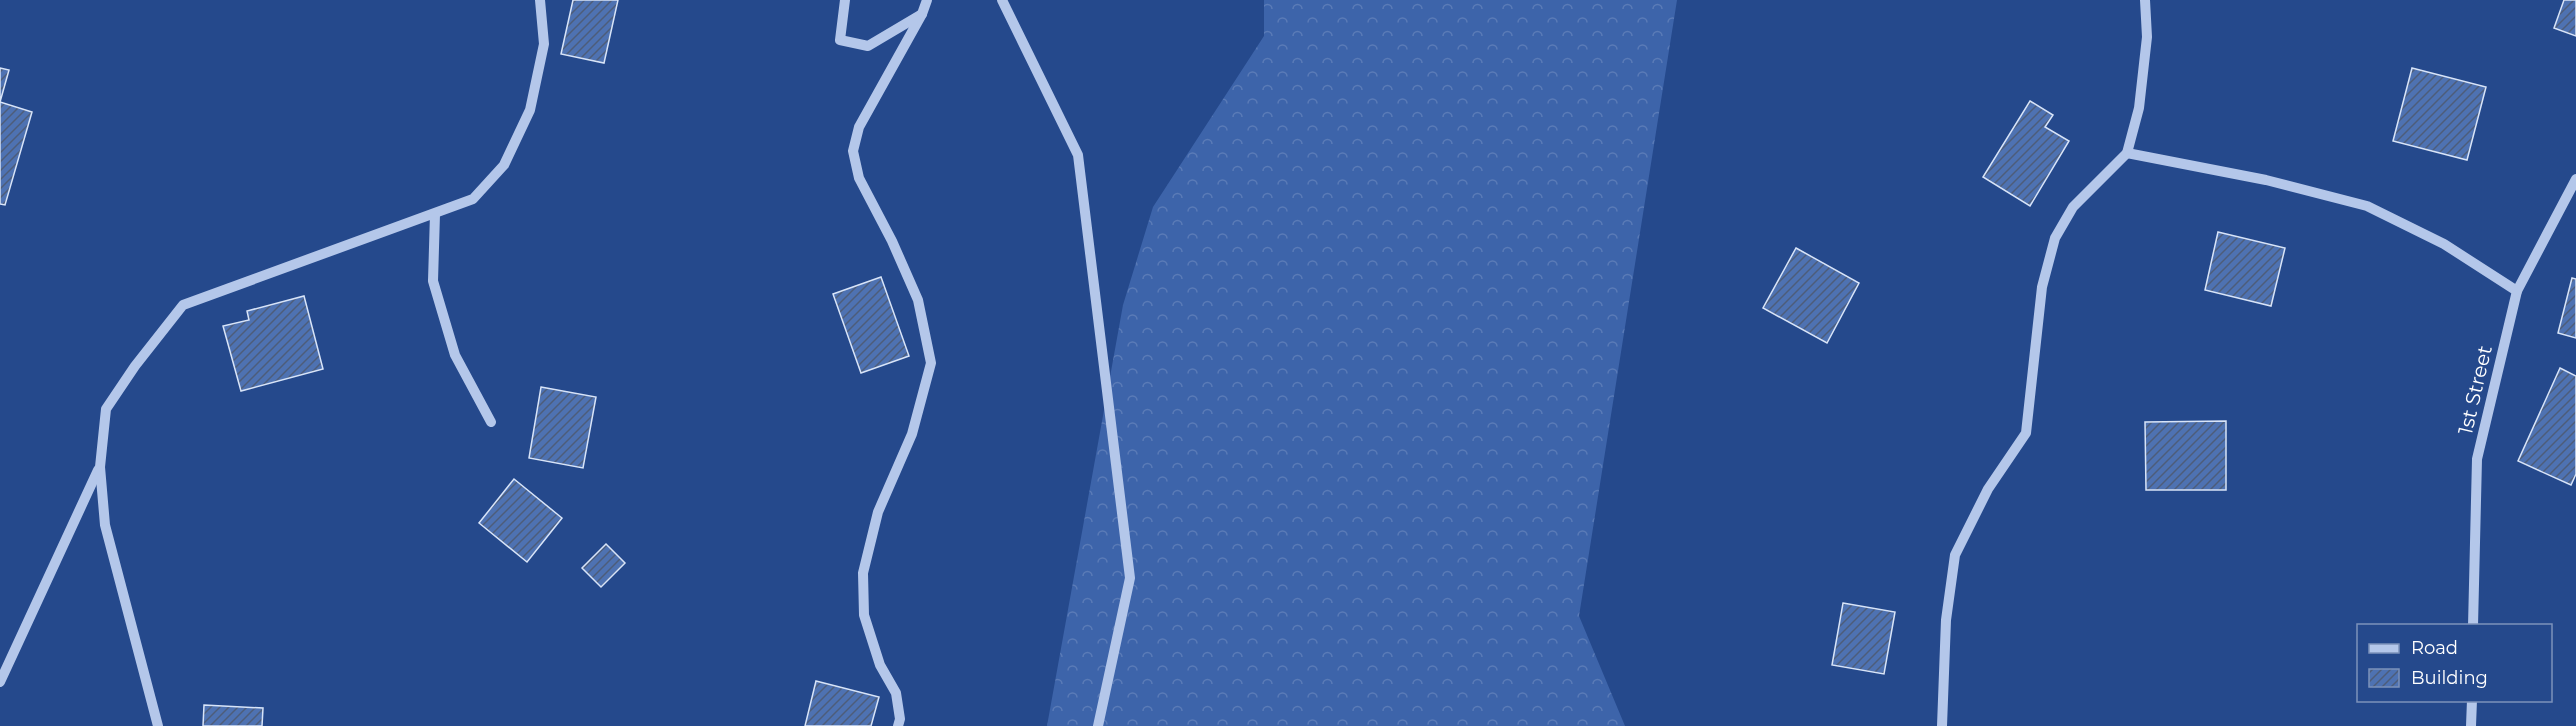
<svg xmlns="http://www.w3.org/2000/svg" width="2576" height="726" viewBox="0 0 2576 726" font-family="Montserrat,sans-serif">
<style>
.forest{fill:url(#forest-crowns)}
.building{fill:url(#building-hatch);stroke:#d8e4f8;stroke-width:1.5}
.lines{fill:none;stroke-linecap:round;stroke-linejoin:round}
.minor{stroke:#b4c7ea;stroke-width:10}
.labels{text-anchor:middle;stroke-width:6;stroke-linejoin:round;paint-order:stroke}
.street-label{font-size:20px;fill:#fff;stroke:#25498c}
</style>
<defs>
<pattern id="forest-crowns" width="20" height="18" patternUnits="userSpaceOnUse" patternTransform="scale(1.5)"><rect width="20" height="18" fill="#3d64aa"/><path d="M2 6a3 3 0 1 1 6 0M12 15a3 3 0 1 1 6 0" fill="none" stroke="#5a7bb7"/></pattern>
<pattern id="building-hatch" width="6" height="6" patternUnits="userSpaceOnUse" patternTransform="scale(1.5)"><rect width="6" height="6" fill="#4e72b2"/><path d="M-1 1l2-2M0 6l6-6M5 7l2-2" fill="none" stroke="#4d5d7a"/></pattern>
</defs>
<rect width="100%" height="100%" fill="#25498c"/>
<path class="forest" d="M1264,0h413l-98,616 46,110h-578l76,-421 30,-98 111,-171z"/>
<g class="building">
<path d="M573,0h45l-14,63 -43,-9z"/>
<path d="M2564,0h12v36l-22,-8z"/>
<path d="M0,68l9,2 -9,32z"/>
<path d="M2412,68l74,19 -19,73 -74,-19z"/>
<path d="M2030,101l23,14 -8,12 24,14 -39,65 -47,-29z"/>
<path d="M0,102l32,10 -27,93 -5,-1z"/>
<path d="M2218,232l67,16 -14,58 -66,-16z"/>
<path d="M1796,248l63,35 -32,60 -64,-35z"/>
<path d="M881,277l28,79 -48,17 -28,-79z"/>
<path d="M2572,278l4,1v59l-18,-5z"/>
<path d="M304,296l19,73 -82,22 -18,-65 26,-6 -2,-9z"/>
<path d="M2560,368l16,8v98l-5,11 -53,-24z"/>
<path d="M541,387l55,10 -13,71 -54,-10z"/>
<path d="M2226,421v69h-80l-1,-68z"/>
<path d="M514,479l48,39 -35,44 -48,-39z"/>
<path d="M606,544l19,19 -24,24 -19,-19z"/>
<path d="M1843,603l52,9 -11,62 -52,-9z"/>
<path d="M816,681l63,16 -8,29h-66z"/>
<path d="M204,705l59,3 -1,18h-59z"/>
</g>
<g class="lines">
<g class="minor">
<path d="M845,0l-5,40 28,6 54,-32"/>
<path d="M1002,0l76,155 52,423 -32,148"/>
<path d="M2127,153l139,27 101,26 77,38 73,47"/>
<path d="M435,214l-2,67 22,74 36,67"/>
<path d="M2473,626l4,-167 40,-168 59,-112"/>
<path d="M0,682l98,-212"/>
<path d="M158,726l-53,-201 -5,-58 6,-58 29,-43 48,-61 290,-106 31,-34 26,-55 14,-66 -4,-44"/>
<path d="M898,726l2,-7 -4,-26 -16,-28 -16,-50 -1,-42 15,-61 34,-78 19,-71 -13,-63 -26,-59 -33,-63 -6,-27 6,-24 63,-113 5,-14"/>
<path d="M1942,726l4,-106 9,-65 33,-66 38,-56 16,-146 13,-49 18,-31 54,-54 12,-45 8,-71 -2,-37"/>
<path d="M2471,726l1,-26"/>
</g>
</g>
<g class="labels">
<g class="street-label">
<text transform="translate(2475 390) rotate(-77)" y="7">1st Street</text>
</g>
</g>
<rect x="2357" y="624" width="195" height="78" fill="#25498c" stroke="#7c92ba" stroke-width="1.5"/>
<rect x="2369" y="644" width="30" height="9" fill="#b4c7ea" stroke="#7c92ba" stroke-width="1.5"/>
<text x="2411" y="654" font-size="18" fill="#ffffff">Road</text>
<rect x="2369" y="669" width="30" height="18" fill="url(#building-hatch)" stroke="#7c92ba" stroke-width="1.5"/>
<text x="2411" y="684" font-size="18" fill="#ffffff">Building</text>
</svg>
